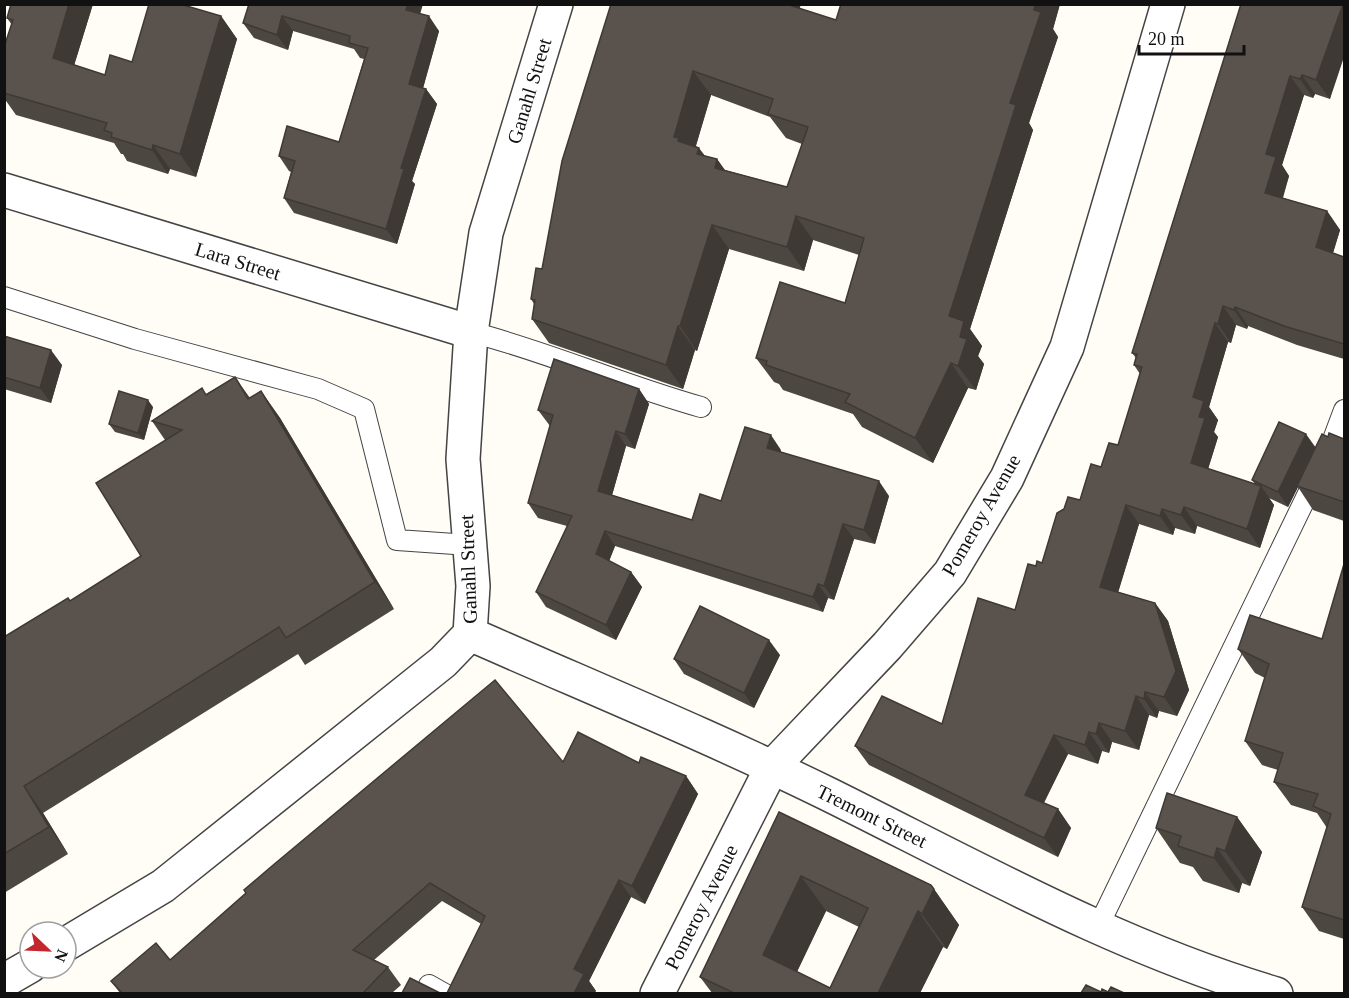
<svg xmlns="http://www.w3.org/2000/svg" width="1349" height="998" viewBox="0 0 1349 998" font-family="Georgia,serif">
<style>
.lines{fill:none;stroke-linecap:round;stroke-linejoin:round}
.service-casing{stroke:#444;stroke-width:22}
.minor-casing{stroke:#444;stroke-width:36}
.service{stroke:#fff;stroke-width:20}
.minor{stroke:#fff;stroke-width:33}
.wall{fill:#4d4742;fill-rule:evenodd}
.shaded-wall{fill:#3f3936}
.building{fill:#5a524d;stroke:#3f3936;stroke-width:1.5;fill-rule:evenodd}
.labels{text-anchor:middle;stroke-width:6;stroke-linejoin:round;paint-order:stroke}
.street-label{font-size:20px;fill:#111;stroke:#fff}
</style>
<rect width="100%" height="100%" fill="#fffdf5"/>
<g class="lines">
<g class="service-casing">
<g id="service">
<path d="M4,297l131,42 183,50 46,20 33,131 72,5"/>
<path d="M471,332c78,20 151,53 230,75"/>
<path d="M1098,927l231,-477 15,-40"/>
<path d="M429,985l16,9"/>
</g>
</g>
<g class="minor-casing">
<g id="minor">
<path d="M4,190l467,142"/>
<path d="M470,634c120,53 242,103 360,161 145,72 289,153 446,199"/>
<path d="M66,944l97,-58 280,-224 27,-28 3,-48 -10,-127 8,-127 15,-99 70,-229"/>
<path d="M4,981l26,-15"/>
<path d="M657,994l115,-227 115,-121 63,-73 57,-95 60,-131 101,-343"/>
</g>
</g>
<use href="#service" class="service"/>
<use href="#minor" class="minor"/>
</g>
<g class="wall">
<path d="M11,4h82l-19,61 31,10 27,-13 89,-46 16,23 -41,138 -26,-8 -2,5 -41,-13 -4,-7h-2l-7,-11 -98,-28 -12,-17v-51l8,-22 -5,-7z"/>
<path d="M249,4l171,10 19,17 -16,57 3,1 11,15 -25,77 3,3 -18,60 -103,-31 -10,-15 7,-26 -2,-1 -10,-15 60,-14 25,-83 -4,-1 -6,-9 -61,-18 -5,19 -34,-12 -11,-15z"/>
<path d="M611,4h190l-2,5 37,11 5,-16h219l-7,25 5,8 -29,86 4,7 -63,199 12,17 -4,10 6,8 -8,26 -8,-2 -35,75 -71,-36 -9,-13 -70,-24 -4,-6 -5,-2 -18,-24 89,-55 14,-48 -46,-15 -9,31 -75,-22 -32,102 -2,-1 -12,39 -134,-46 -17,-24 2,-15 -3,-5 11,-30zM711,95l59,22 16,21 16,6 -15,43 -62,-17 -8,-11 -12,-3 -9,-10z"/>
<path d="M1241,4h103l-14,95 -15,-5 -2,4 -9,-3 -22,70 7,11 -6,22 44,13 13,19 -7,23 11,4v102l-47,-14 -49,-19 -1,3 -11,-4 -5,18 -3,-1 -19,65 9,13 -4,12 4,5 -10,32 47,15 -3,-4 63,-33 13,-10 16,2v82l-31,-11 -15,-23 -10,20 -19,-9 5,7 -14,43 -63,-22 -2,8 -20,-6 -2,7 -34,-11 -21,68 37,11 13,18 21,69 -12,26 -18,-5 -2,7 -8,-3 -10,35 -27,-8 -3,11 -7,-2 -4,13 -30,-10 -24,49 14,6 13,19 -13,29 -189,-92 -14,-19 87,-22 73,-114 21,-44 6,-3 59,-96 17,-22 22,-71 -6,-9 2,-7 -4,-5z"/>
<path d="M4,336l58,29 -11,38 -47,-14z"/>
<path d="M235,377l15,21 11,-7 19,27 114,191 -89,56 -7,-11 -255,159 25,41 -64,39v-256l66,-36 71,-45 24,-116 -13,-19 54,-27z"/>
<path d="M639,389l10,15 -14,45 -9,-3 -14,49 80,25 29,-19 60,-51v2l108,44 -14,48 -21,-5 -20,61 -6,-2 -5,14 -208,-66 -6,15 22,11 11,15 -26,53 -70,-33 -10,-15 31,-66 -29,-8 -10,-15 22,-77 -12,-16z"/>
<path d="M153,407l-9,33 -29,-8 -6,-8z"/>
<path d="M1344,564v375l-25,-8 -17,-24 25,-79 -10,-15 -26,-8 -17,-23 4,-12 -16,-5 -17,-24 20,-63 -10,-5 -17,-24 84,-10z"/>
<path d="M780,655l-26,53 -70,-34 -10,-15z"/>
<path d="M563,762l76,1 47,13 12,18 -53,110 -14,-7 -42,84 7,10 -154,-90 -68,59 14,7 13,18 -9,8h-272l-9,-12 59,-21z"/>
<path d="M779,812l152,73 28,40 -12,24 -4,-2 -23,46h-208l-12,-16zM826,911l33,16 -29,61 -33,-16z"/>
<path d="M1237,817l25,35 -12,34 -8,-3 -3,10 -36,-12 -10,-14 -13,-4 -24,-35z"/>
</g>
<g class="shaded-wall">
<path d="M69,4h24l-24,78 -16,-24z"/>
<path d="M408,4h15l-6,21 -11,-15z"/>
<path d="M778,4h23l-7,22z"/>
<path d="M1035,4h25l-7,25 5,8 -29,86 4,7 -63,199 12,17 -4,10 6,8 -8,26 -18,-24 2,-29 -11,-21 61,-213z"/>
<path d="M1343,4h1v53l-14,42 -14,-19z"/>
<path d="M221,16l16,23 -41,138 -16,-23z"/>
<path d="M282,16l11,15 -5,19 -11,-15z"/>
<path d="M429,16l10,15 -19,68 -11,-15z"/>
<path d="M693,71l18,24 -19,63 -18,-21z"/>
<path d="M1302,75l13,19 -2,4 -13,-19z"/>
<path d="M1290,76l14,19 -22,70 7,11 -11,36 -13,-19 1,-39z"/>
<path d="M426,89l11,15 -25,77 3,3 -18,60 -11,-15 15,-61z"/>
<path d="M153,145l17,24 -2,5 -16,-24z"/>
<path d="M699,148l18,24 -20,-18z"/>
<path d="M717,159l17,25 -19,-16z"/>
<path d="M1327,211l13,19 -11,36 -13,-19z"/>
<path d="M796,216l17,24 -9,31 -17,-24z"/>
<path d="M712,225l17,24 -32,102 -17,-25z"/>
<path d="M1223,306l13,19 -5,18 -13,-19z"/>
<path d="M1235,307l13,19 -1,3 -13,-19z"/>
<path d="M1215,323l13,19 -19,65 9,13 -4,12 4,5 -14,45 -13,-19 8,-46 -6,-20z"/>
<path d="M678,326l17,24 -12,39 -17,-24z"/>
<path d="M51,350l11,15 -11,38 -11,-15z"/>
<path d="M951,363l17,25 -35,75 -18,-25z"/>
<path d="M639,389l10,15 -14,45 -10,-15z"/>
<path d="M261,391l19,27 114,191 -19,-27z"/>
<path d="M148,400l5,7 -9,33 -6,-7z"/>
<path d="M616,431l10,15 -17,60 -11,-15z"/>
<path d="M1306,434l10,14 -19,38 1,1 -10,20 -10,-15z"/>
<path d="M771,435l10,15 -4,13 -10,-15z"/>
<path d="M879,481l10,15 -14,48 -11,-14z"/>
<path d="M1261,486l13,19 -14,43 -13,-19z"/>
<path d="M1126,505l13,19 -25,82 -14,-19z"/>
<path d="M1184,507l13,19 -2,8 -14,-19z"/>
<path d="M1162,509l13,19 -2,7 -13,-19z"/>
<path d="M843,524l11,15 -20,61 -10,-14z"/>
<path d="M605,531l10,15 -9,23 -10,-15z"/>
<path d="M631,572l11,15 -26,53 -10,-15z"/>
<path d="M818,584l10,14 -5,14 -10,-15z"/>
<path d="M1155,603l13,18 21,69 -12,26 -13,-19z"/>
<path d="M769,640l11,15 -26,53 -10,-15z"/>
<path d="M1145,692l14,19 -2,7 -13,-19z"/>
<path d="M1136,696l13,19 -10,35 -14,-19z"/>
<path d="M1099,723l13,19 -3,11 -13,-19z"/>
<path d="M1089,732l13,19 -4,13 -13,-19z"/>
<path d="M1054,735l14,19 -30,60 -13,-19z"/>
<path d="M686,776l12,18 -53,110 -13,-18z"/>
<path d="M24,786l19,27 25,41 -19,-27z"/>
<path d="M1058,809l13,19 -13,29 -14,-19z"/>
<path d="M1237,817l25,35 -12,34 -25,-35z"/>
<path d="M1217,848l25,35 -3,10 -25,-35z"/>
<path d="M801,876l25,35 -38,79 -25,-35z"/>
<path d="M619,880l12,17 -42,84 7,10 -1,2h-21v-24z"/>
<path d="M934,889l25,36 -12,24 -25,-35z"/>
<path d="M918,911l25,36 -23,46h-42z"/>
</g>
<g class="building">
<path d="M11,4h58l-16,54 52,17 5,-20 22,7 17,-58h31l41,12 -41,138 -27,-9 -1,5 -41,-13 1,-4 -8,-3 3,-7 -103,-30v-46l9,-27 -6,-2z"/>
<path d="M249,4h159l-2,6 23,6 -20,68 17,5 -25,79 3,1 -18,60 -102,-31 11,-37 -16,-5 8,-30 52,16 29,-94 -19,-5 1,-7 -68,-20 -5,19 -34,-12z"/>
<path d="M611,4h175l50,16 5,-16h194l-1,6 7,2 -31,91 6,2 -67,211 15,5 -4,16 7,2 -9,27 -7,-3 -36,75 -70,-36 5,-8 -84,-29 1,-4 -11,-3 24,-76 65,21 19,-65 -68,-22 -9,31 -75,-22 -32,101h-2l-12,39 -134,-46 3,-19 -4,-1 5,-31 6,1 20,-108zM693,71l80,28 -5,15 40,13 -21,60 -72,-19 2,-9 -20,-5 2,-6 -21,-7 1,-3 -5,-1z"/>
<path d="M1241,4h102l-27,76 -14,-5 -2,4 -10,-3 -24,78 10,3 -11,36 62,18 -11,36 28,10v87l-60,-18 -49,-19 -1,3 -11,-4 -5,18 -3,-1 -22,74 11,4 -5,16 6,1 -14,45 70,23 -14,43 -63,-22 -3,8 -19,-6 -2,7 -34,-11 -26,82 55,16 21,68 -12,26 -19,-5 -1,7 -8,-3 -11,35 -26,-8 -3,11 -7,-2 -4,13 -31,-10 -29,60 33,14 -14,29 -189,-92 27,-50 60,28 36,-126 37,12 13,-46 8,2 1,-5 5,2 15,-50 7,-4 4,-12 12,3 11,-36 10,3 8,-24 9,2 24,-78 -8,-2 3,-11 -5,-1z"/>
<path d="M4,336l47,14 -11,38 -36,-11z"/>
<path d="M554,359l85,30 -14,45 -9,-3 -18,60 94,29 8,-26 21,7 24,-74 26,8 -4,13 112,33 -15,49 -21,-6 -19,62 -6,-2 -5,13 -208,-66 -9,23 35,18 -25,53 -70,-33 36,-76 -44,-13 25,-88 -15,-5z"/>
<path d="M235,377l13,22 13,-8 114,191 -89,56 -7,-11 -255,159 25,41 -45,27v-217l64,-39 2,3 71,-45 -45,-73 86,-53 -30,-9 50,-33 4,7z"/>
<path d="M119,391l29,9 -10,33 -29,-9z"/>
<path d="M1279,422l27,12 -28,58 -26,-12z"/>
<path d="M1329,433l15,6v63l-47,-16 25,-52 6,3z"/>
<path d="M1344,564v356l-42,-13 29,-93 -18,-8 5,-12 -44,-12 9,-29 -38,-12 24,-77 -31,-15 12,-34 72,24z"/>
<path d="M700,606l69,34 -25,53 -70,-34z"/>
<path d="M495,680l68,82 15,-30 61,31 2,-6 45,19 -54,110 -13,-6 -45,89 10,5 -10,19h-127l38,-77 -55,-33 -77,67 35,17 -25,26h-241l-11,-12 45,-38 14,17 76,-67 -2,-3 28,-24z"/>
<path d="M1167,793l70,24 -12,34 -8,-3 -3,10 -36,-12 3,-10 -25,-8z"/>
<path d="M779,812l152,73 3,4 -12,25 -4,-3 -40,82h-144l-34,-16zM801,876l67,32 -38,80 -67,-33z"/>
<path d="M410,978l30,15h-38z"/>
<path d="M1086,985l15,7 1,-3 6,3 3,-5 13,6h-43z"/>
</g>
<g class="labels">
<g class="street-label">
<text transform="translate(529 91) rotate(-73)" y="7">Ganahl Street</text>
<text transform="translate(238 261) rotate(17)" y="7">Lara Street</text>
<text transform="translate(981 515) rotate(-60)" y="7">Pomeroy Avenue</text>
<text transform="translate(468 569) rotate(-92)" y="7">Ganahl Street</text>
<text transform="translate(872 816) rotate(26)" y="7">Tremont Street</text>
<text transform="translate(701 907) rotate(-63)" y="7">Pomeroy Avenue</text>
</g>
</g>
<rect width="1349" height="998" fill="none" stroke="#111111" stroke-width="12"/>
<g transform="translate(48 950) rotate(113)"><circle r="28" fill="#ffffff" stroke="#a0a0a0" stroke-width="1.5"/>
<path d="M0-4.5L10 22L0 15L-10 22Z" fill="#c4262e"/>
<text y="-9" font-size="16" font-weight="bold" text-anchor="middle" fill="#111111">N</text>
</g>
<path d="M1139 45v9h105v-9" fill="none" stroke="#111111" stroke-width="3"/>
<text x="1148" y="45" font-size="18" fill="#111111" stroke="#ffffff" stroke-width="4.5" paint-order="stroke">20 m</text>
</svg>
